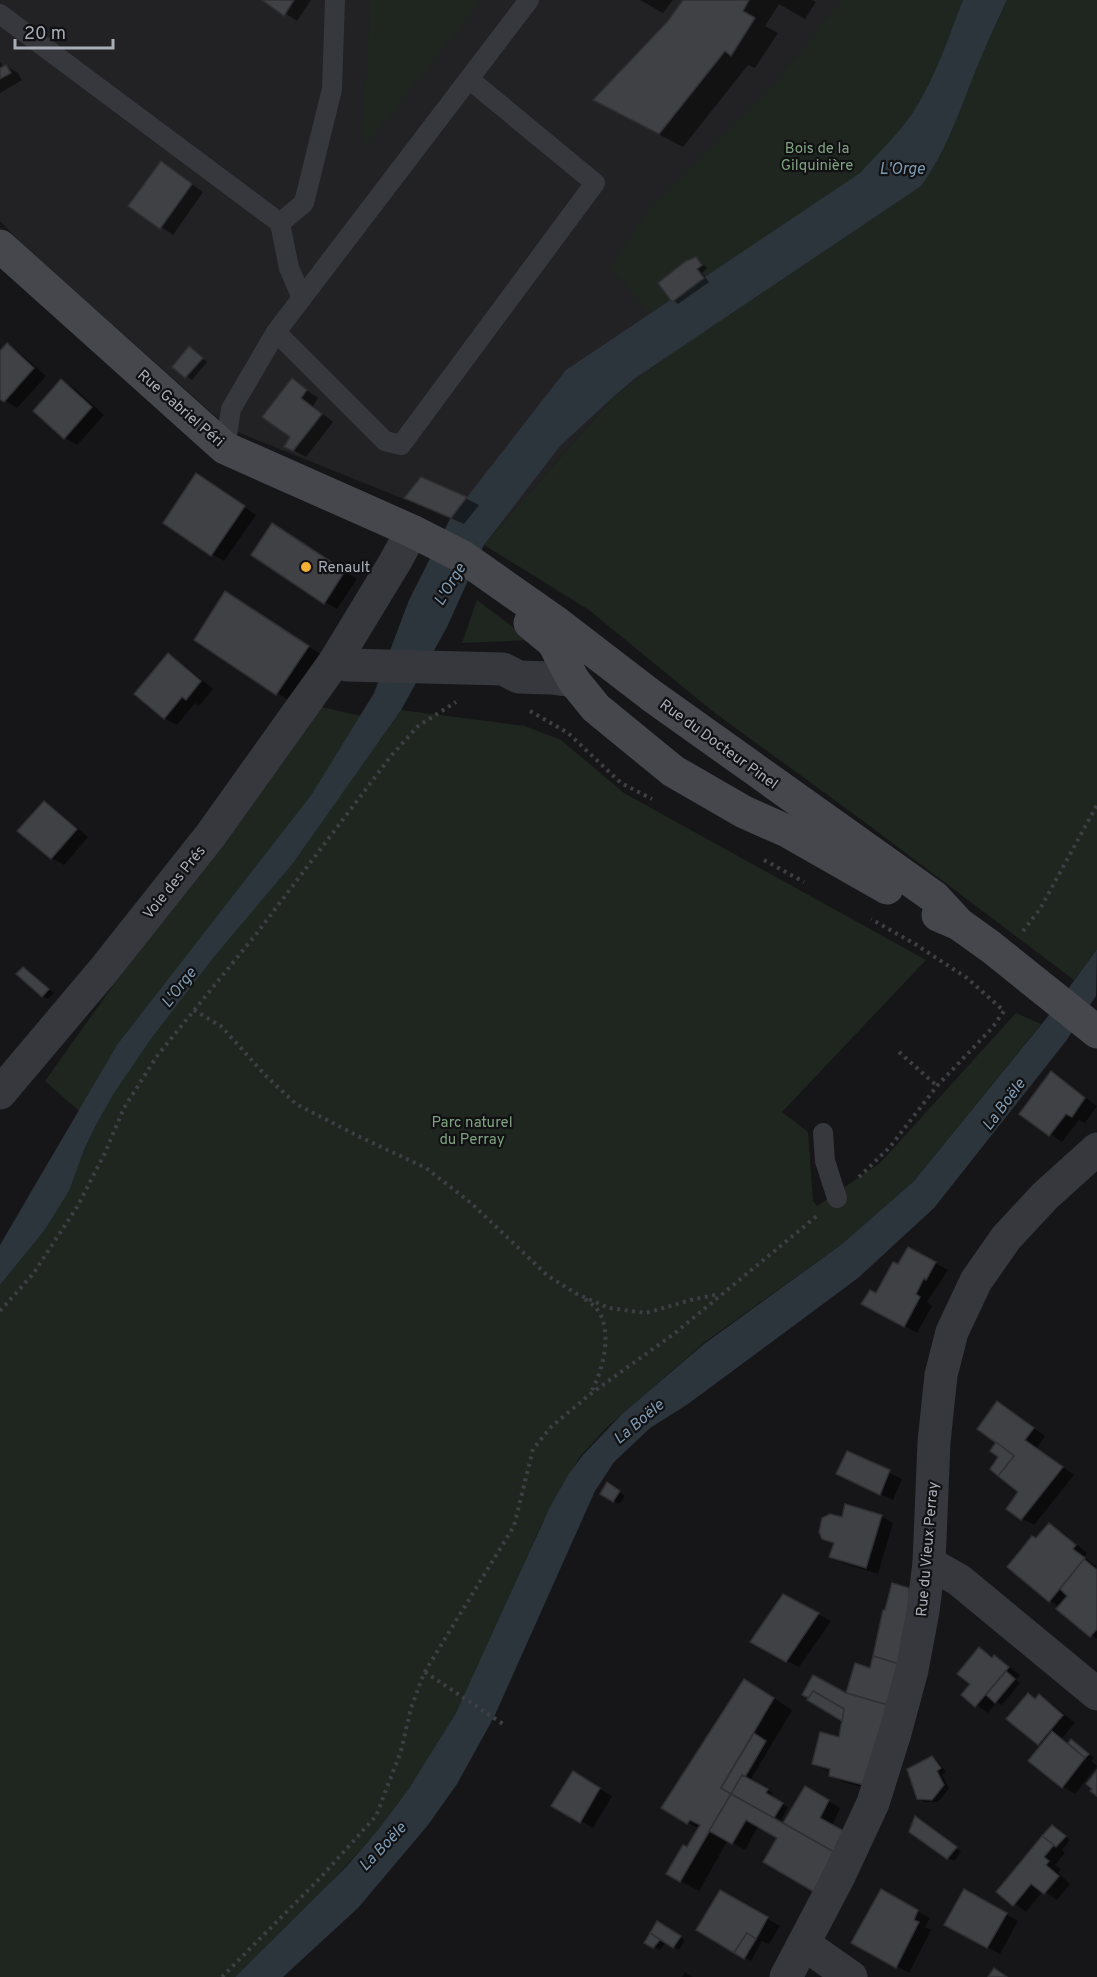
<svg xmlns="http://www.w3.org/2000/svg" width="1097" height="1977" viewBox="0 0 1097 1977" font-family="Overpass,sans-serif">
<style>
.built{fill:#222225}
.green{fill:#1e261f}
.water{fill:#2c353c}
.shadow{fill:#0007}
.building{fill:#404145;stroke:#303034;stroke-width:1.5}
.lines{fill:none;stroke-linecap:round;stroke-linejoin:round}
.path{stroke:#3d3f44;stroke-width:4;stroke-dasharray:3 4.5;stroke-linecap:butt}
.lane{stroke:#37383d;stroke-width:20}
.street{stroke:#37383d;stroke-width:33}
.secondary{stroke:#45474d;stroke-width:33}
.poi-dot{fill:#f2b134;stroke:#111113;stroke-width:2}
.labels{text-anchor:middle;stroke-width:4.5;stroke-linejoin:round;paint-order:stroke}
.park-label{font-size:15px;fill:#7fa381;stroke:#111113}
.street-label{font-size:15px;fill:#a8adb8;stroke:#111113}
.poi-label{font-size:15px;fill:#a8adb8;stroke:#111113;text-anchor:start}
.water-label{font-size:16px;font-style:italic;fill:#7f9bb3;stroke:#111113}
</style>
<rect width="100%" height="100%" fill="#161618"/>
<path class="built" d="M0,0h1007l-24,53 -72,140 -299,205 -128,147 -33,-27 -221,-89 -208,-185 -22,-23z"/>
<g class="green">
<path d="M370,0h111l-118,148z"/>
<path d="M842,0h121l-27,71 -20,37 -19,25 86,-80 24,-53h90v949l-23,31 -204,-154 -159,-116 -122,-100 -105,-65 128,-147 77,-57 -39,-27 -39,-46 35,-56 134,-134z"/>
<path d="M477,600l53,40 -68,3z"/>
<path d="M313,705l79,18 9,-13 124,16 36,14 63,53 302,167 -144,152 26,20 5,69 4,5 63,-43 136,-150 25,11 -127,157 -72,63 -137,98 -99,86 -27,30 -37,65 -58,133 -26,53 -34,59 -49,66 -54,59 -86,84h-235v-692l44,-54 24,-40 16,-41 12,-24 -51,-45z"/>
</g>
<g class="water">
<path d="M963,0h44c-12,26 -24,51 -34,77 -15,38 -28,76 -52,109l-287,193 -22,19 -52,48 -76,99 -37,82 -46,83 -108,153 -80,95 -63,82 -36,53 -17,30 -13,27 -15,41 -25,40 -44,54v-40l117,-200 195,-251 62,-101 35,-93 41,-81 116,-149 294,-197c19,-21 42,-42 57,-67 20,-33 32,-70 46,-106z"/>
<path d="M1097,949l-1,47 -30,45 -132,167 -76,70 -170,126 -38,24 -36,34 -19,29 -101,226 -37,67 -29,41 -70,83 -75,69h-48l111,-110 32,-37 32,-43 46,-74 93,-204 19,-34 15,-20 39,-41 82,-70 138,-100 72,-63 135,-166z"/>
</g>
<g class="shadow">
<path d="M265,0h46l-14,21z"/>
<path d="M640,0h33l-10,13z"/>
<path d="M685,0h127l4,2 -11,17 -26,-15 -14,22 13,7 -23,35 -7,-3 -65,82 -64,-34 50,-91z"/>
<path d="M0,62l4,6 2,-2 12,7 4,7 -22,13z"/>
<path d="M161,163l42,29 -30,43 -42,-29z"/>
<path d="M696,259l11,9 -5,5 7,9 -31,22 -5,-4z"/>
<path d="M7,345l12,7 27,24 -29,32 -17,-11v-44z"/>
<path d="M190,348l17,14 -15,18 -6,-4z"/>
<path d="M292,380l26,18 -5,8 20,16 -27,35 -20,-11 6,-9z"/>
<path d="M62,381l12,7 30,27 -27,30 -12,-7z"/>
<path d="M421,478l46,21 12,6 -15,19 -46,-20z"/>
<path d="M209,482l47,33 -32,46 -12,-7z"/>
<path d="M285,532l72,47 -20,30 -12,-7z"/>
<path d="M244,604l82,54 -31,46 -18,-11z"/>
<path d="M168,655l12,7 33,27 -14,17 -4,-3 -18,22 -13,-7z"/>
<path d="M44,803l12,7 32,27 -24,28 -13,-7z"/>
<path d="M24,968l30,25 -6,6 -6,-3z"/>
<path d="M1051,1073l46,33 -12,17 -6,-3 -17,22 -41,-29z"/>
<path d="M909,1249l39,21 -21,32 5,4 -15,27 -53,-30 12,-8 23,-28z"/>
<path d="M998,1403l47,33 -8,12 37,27 -40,50 -13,-7v-27l-21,-35z"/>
<path d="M848,1453l54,26 -9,21 -55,-26z"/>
<path d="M613,1487l12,9 -6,8 -17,-11z"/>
<path d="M881,1516l12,7 -15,51 -35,-11 -12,-7 4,-11 -12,-7 20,-19z"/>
<path d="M1049,1525l13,7 25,21 -3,4 12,9 1,73 -39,-30 2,-2 -10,-6 -41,-34z"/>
<path d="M783,1596l48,25 -32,46 -35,-18z"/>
<path d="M979,1649l27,15 14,11 -4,5 4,3 -18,22 -5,-3 -9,11 -25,-18 9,-11z"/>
<path d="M871,1669l5,122 -33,-9 -12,-7v-3l-18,-8 27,-25 7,-44z"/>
<path d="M763,1691l29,19 -42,71 23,12 -3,5 18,9 -7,13 -41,-23 -1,3 45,25 22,-37 34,20 -8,18 23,14 -28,58 -48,-61 -20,-12 -14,25 -17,-10 -29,51 -31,-17 20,-25 11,-20 -36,-21z"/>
<path d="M1028,1695l9,5 2,-4 12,7 24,20 -13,15 7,5 8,2 17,13 -3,3 6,5 -22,28 -12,-7 -21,-42 -34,-26z"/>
<path d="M932,1757l6,4 8,11 -4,3 7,13 -11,14h-14l-6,-4z"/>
<path d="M573,1773l39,23 -19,32 -39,-23z"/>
<path d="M921,1822l40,30 -7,9 -6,-3z"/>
<path d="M1058,1830l12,10 -8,10 3,3 -10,12 6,4 -3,4 12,11 -13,16 -14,-9 -17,21 -28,-20z"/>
<path d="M881,1891l49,27 -5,9 6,3 -22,43 -56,-31z"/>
<path d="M964,1891l54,30 -18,33 -54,-30z"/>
<path d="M721,1892l59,34 -11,18 -7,-3 -11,20 -16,-9z"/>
<path d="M657,1923l28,17 -6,10 -13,-8 -6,8 -14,-8z"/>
<path d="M685,1972l6,4 2,1h-11z"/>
</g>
<g class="building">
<path d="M262,0h32l-10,16z"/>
<path d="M683,0h66l-6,11 12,7 -24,38 -6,-5 -66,83 -66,-34 75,-79z"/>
<path d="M6,65l5,8 -11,6v-11z"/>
<path d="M161,161l31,23 -32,45 -32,-23z"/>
<path d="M696,257l6,8 -5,4 7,9 -32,24 -14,-19 28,-22z"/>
<path d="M7,343l27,25 -30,34 -4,-3v-48z"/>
<path d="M189,346l14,12 -18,20 -13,-11z"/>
<path d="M292,378l15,12 -6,8 21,16 -29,37 -9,-4 6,-10 -28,-20z"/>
<path d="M61,379l31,28 -28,32 -31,-28z"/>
<path d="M196,473l49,33 -34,50 -48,-33z"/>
<path d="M421,477l46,20 -16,21 -47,-20z"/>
<path d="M272,523l73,48 -21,33 -73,-49z"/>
<path d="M225,591l84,55 -33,49 -82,-55z"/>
<path d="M168,653l33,28 -15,19 -4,-3 -18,22 -30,-25z"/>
<path d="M44,801l33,28 -26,30 -34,-28z"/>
<path d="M23,967l26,22 -7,8 -26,-23z"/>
<path d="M1051,1071l34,27 -13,19 -6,-3 -17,22 -30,-22z"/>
<path d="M908,1247l28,15 -10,18 -2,-2 -8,16 4,3 -16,30 -43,-23 9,-14 6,3 17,-31 5,2z"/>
<path d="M997,1401l37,27 -9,12 38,27 -42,53 -15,-11 12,-17 -20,-16 16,-20 -37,-27z"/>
<path d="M996,1442l18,14 -16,20 -8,-7 8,-12 -8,-6z"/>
<path d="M847,1451l43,19 -10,25 -44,-21z"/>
<path d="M607,1482l13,9 -7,11 -13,-8z"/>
<path d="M845,1504l37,11 -16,53 -37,-11 5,-14 -12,-4 -3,-7 3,-14 8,-4 12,3z"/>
<path d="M1049,1523l27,22 -3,4 12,9 -36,44 -42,-35 25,-31 4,2z"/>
<path d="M1084,1559l13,11v59l-7,8 -34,-28 11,-13 -7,-7z"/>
<path d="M892,1583l17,5 1,32 -11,44 -26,-8 10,-46h2z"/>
<path d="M783,1594l36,19 -33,49 -36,-20z"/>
<path d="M979,1647l13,11 2,-3 15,12 -34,40 -14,-12 9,-11 -13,-10z"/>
<path d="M873,1656l26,8 -11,41 -42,-12 9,-30 15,5z"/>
<path d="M1006,1671l9,8 -20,24 -9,-8z"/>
<path d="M813,1675l33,18 42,12 -24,80 -35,-9 1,-7 -18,-5 8,-32 19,5 5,-28 -31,-18 -4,7 -7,-3z"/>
<path d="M744,1679l30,19 -53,90 10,6 -51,88 -14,-8 17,-29 4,2 13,-22 -10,-5 -3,4 -26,-16z"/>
<path d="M813,1691l31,18 -2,12 -35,-21z"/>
<path d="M1028,1693l7,6 4,-5 24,21 -25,30 -32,-26z"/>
<path d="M1052,1731l33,27 -23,30 -34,-27z"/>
<path d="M754,1733l12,8 -21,36 -3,-2 -11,19 -10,-6z"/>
<path d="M1071,1739l18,15 -4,4 -17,-15z"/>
<path d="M932,1756l9,12 -4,3 7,14 -12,15 -15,-1 -10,-30z"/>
<path d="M1097,1770v26l-7,-5 2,-2 -6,-5z"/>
<path d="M573,1771l27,17 -20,35 -29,-17z"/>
<path d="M742,1775l26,14 -2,4 17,10 -9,15 -43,-24z"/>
<path d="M805,1786l24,14 -9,18 24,13 -10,21 -51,-29z"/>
<path d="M731,1794l103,58 -20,40 -51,-30 14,-24 -31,-18 -14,24 -23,-13z"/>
<path d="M915,1816l42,31 -10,12 -38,-27z"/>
<path d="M1052,1825l14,11 -10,11 -14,-11z"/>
<path d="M1042,1836l12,9 -10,12 5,4 -3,4 13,11 -15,18 -13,-10 -18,22 -17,-14z"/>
<path d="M881,1889l37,21 -4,10 5,2 -23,46 -45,-25z"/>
<path d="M964,1889l43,24 -20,35 -43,-23z"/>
<path d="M720,1890l48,27 -12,22 -9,-6 -13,20 -38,-23z"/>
<path d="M657,1921l24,15 -8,12 -23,-15z"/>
<path d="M650,1933l10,7 -7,8 -9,-5z"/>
<path d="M747,1933l9,6 -12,20 -10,-6z"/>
<path d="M994,1968l13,9h-19z"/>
</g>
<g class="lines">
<g class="path">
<path d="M530,711l38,22 53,50 31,16"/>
<path d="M764,860l40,22"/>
<path d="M1023,931l17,-22 57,-104"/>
<path d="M194,1010l28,17 43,48 31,29 64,33 66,31 45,35 77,73 29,18 32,14 37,5 45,-13 28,-6"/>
<path d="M899,1052l38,34"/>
<path d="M859,1177l31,-30 47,-61 55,-58 12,-17 -37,-33 -52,-34 -44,-25"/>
<path d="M585,1299c3,3 9,6 11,9 18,21 7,63 -5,84"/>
<path d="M0,1311l33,-37 44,-67 27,-52 20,-47 33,-52 100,-123 134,-177 27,-30 38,-24"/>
<path d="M425,1672l81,54"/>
<path d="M222,1977l100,-101 54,-60 25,-65 10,-43 13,-35 90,-147 19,-77 18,-22 38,-32 86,-62 143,-118"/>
</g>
<g class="lane">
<path d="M0,14l280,209 24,-20 28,-114 3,-89"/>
<path d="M280,223l9,45 13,30"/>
<path d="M276,332l109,109 16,4 194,-262 -126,-104"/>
<path d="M225,448l6,-39 45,-77 253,-332"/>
<path d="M823,1133l2,28 12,37"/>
</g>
<g class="street">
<path d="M335,661l12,4 156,4 16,8 32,1 23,3"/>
<path d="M0,1093l103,-122 107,-135 125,-175 60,-99 17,-31"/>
<path d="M929,1563l30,17 138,114"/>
<path d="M804,1944l47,33"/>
<path d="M786,1977l53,-101 34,-73 22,-70 17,-63 11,-59 6,-48 5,-121 7,-67 11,-43 24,-51 30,-43 39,-42 52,-47"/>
</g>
<g class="secondary">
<path d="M0,246l225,202 187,83 51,26 94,66 95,73 282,201 25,27"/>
<path d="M530,623l23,19 21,39 22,27 77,63 71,41 43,19 100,57"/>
<path d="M938,915l21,9 32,23 106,85"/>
</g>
</g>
<circle class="poi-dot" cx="306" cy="567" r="6"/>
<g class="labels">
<g class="park-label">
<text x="817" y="153">Bois de la<tspan x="817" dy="17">Gilquinière</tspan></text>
<text x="472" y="1127">Parc naturel<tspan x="472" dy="17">du Perray</tspan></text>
</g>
<g class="street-label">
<text transform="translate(181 408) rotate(41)" y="5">Rue Gabriel Péri</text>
<text transform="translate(719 744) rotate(36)" y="5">Rue du Docteur Pinel</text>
<text transform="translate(174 882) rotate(-51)" y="5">Voie des Prés</text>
<text transform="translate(927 1549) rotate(-85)" y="5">Rue du Vieux Perray</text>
</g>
<g class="poi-label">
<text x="318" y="572">Renault</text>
</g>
<g class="water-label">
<text x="902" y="174">L'Orge</text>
<text transform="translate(449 584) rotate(-59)" y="6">L'Orge</text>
<text transform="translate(178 987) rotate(-52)" y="6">L'Orge</text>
<text transform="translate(1003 1104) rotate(-53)" y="6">La Boële</text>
<text transform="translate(638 1421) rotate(-40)" y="6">La Boële</text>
<text transform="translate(382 1846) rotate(-46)" y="6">La Boële</text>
</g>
</g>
<path d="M15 39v9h98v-9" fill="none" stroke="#a8adb8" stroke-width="3"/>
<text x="24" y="39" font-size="18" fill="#a8adb8" stroke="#111113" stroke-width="4.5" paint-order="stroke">20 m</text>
</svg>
